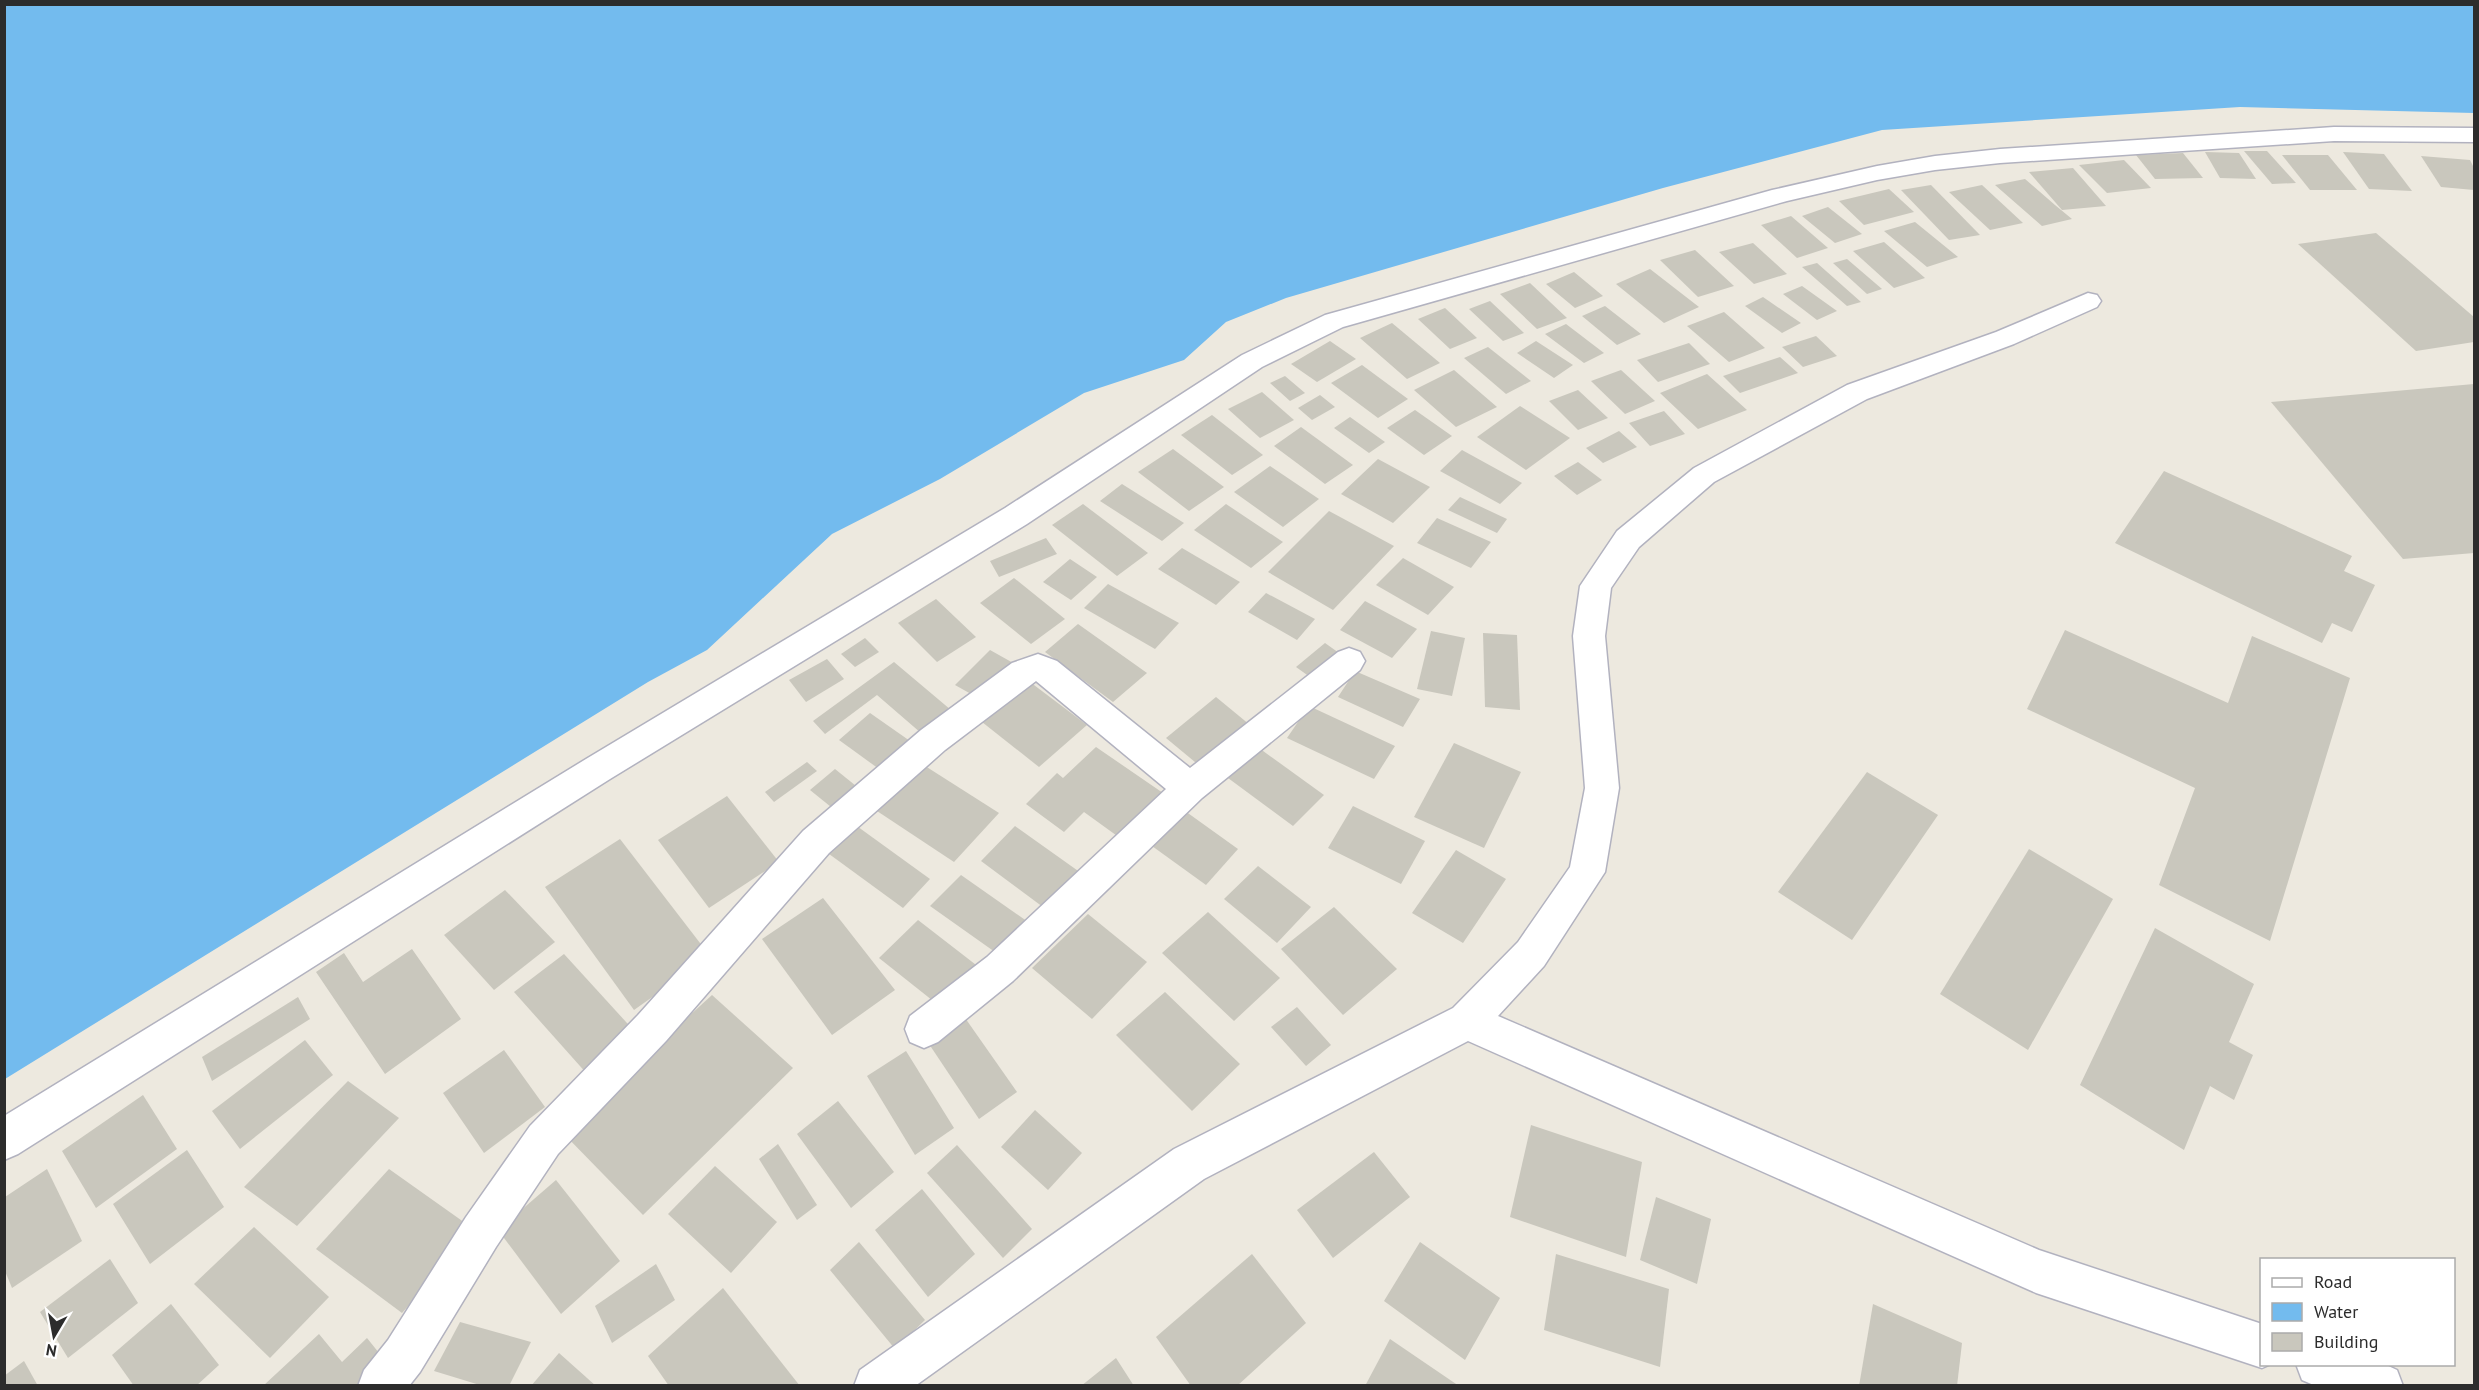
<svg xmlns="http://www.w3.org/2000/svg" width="2479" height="1390" viewBox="0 0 2479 1390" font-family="'PT Sans',sans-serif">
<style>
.water{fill:#73bbee}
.building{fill:#c9c7bd}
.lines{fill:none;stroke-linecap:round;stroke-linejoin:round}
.minor-casing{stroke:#b2b2bf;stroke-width:3}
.minor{fill:#fff;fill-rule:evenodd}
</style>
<rect width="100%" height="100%" fill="#ede9df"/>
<path class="water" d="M5,4h2469v109l-234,-6 -358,23 -219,58 -377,110 -60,24 -42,38 -100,33 -144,86 -108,55 -125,116 -59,32 -643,397z"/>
<g class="building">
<path d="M2244,151h23l29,32 -24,1z"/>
<path d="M2205,152l34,1 17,26 -36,-1z"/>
<path d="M2343,152l41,2 28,37 -43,-2z"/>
<path d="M2183,153l20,25 -48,1 -19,-24z"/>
<path d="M2282,155h46l29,35h-47z"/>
<path d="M2421,156l49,4 4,8v22l-33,-3z"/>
<path d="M2124,160l27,28 -44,5 -28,-28z"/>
<path d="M2073,168l33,38 -44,4 -33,-38z"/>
<path d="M2025,179l30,26 17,14 -30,7 -47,-41z"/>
<path d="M1931,185l49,50 -31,5 -48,-50z"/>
<path d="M1982,185l41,38 -33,7 -41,-38z"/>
<path d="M1889,189l25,23 -50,13 -25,-24z"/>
<path d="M1828,207l34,27 -27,9 -33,-27z"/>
<path d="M1791,216l37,32 -31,10 -36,-33z"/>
<path d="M1915,222l43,35 -31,10 -43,-36z"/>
<path d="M2376,233l98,84v25l-58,9 -118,-107z"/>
<path d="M1884,242l41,36 -31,10 -41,-37z"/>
<path d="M1753,243l34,31 -33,10 -35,-32z"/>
<path d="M1695,250l39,36 -36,11 -38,-37z"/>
<path d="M1847,259l35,30 -15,5 -34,-31z"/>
<path d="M1817,263l44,39 -14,4 -45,-39z"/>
<path d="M1650,269l49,38 -35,16 -48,-39z"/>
<path d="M1574,272l29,24 -28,12 -29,-24z"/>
<path d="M1530,283l37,35 -30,11 -37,-35z"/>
<path d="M1802,286l35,25 -20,9 -34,-26z"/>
<path d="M1763,297l38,26 -19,10 -37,-27z"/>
<path d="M1490,301l34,32 -21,8 -34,-32z"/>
<path d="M1605,306l36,28 -24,11 -35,-29z"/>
<path d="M1445,308l32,30 -27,11 -32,-30z"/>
<path d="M1724,312l41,36 -36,14 -42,-36z"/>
<path d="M1392,323l48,40 -33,16 -47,-41z"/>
<path d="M1566,324l38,29 -20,10 -39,-29z"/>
<path d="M1816,336l21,20 -34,11 -21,-20z"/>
<path d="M1330,341l26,18 -39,23 -26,-18z"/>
<path d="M1536,341l37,24 -19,13 -37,-25z"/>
<path d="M1689,343l21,21 -52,18 -21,-22z"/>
<path d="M1488,347l43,34 -25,13 -42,-36z"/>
<path d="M1780,357l18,16 -58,20 -17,-17z"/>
<path d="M1362,365l46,34 -30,19 -47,-35z"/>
<path d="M1454,370l43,37 -41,20 -42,-37z"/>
<path d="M1621,370l34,31 -30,13 -34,-33z"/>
<path d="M1707,374l40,36 -49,19 -38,-36z"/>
<path d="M1285,376l20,17 -15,8 -20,-18z"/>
<path d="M2474,384v169l-71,6 -132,-157z"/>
<path d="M1578,390l30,28 -30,12 -29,-29z"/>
<path d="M1262,392l32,28 -34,18 -32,-29z"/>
<path d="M1320,395l15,12 -23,13 -14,-12z"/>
<path d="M1520,406l50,32 -44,32 -49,-33z"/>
<path d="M1415,410l37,26 -28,19 -37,-27z"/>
<path d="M1664,411l21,23 -35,12 -21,-23z"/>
<path d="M1212,415l51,40 -31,20 -51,-40z"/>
<path d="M1350,417l35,25 -16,11 -35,-25z"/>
<path d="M1301,427l52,38 -28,19 -51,-38z"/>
<path d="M1619,431l18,16 -34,16 -17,-15z"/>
<path d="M1173,449l51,38 -35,24 -51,-39z"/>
<path d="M1462,450l60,33 -22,21 -60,-33z"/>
<path d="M1378,459l52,28 -37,36 -52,-29z"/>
<path d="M1578,462l24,18 -25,15 -23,-19z"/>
<path d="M1270,466l49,33 -36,28 -49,-35z"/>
<path d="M2164,471l188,85 -8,15 31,14 -23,47 -20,-9 -10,20 -207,-100z"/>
<path d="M1122,484l62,39 -22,18 -62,-40z"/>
<path d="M1460,497l47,22 -10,14 -49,-23z"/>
<path d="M1083,504l65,49 -31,23 -65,-51z"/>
<path d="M1226,504l57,38 -32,26 -57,-38z"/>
<path d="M1329,511l65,35 -61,64 -65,-38z"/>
<path d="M1437,518l54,24 -20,26 -54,-25z"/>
<path d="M1046,538l11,16 -58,23 -9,-16z"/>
<path d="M1182,548l58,34 -24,23 -58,-36z"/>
<path d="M1403,558l51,29 -26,28 -52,-30z"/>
<path d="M1070,559l27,18 -26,23 -28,-18z"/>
<path d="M1014,578l51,41 -34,25 -51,-41z"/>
<path d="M1108,584l71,39 -24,26 -71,-41z"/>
<path d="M1266,593l49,26 -18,21 -49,-28z"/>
<path d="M936,599l40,38 -39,25 -39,-39z"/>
<path d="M1365,601l52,28 -25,29 -52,-28z"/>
<path d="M1078,624l69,49 -34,29 -68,-50z"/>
<path d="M2065,630l163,73 24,-67 98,42 -80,263 -111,-56 36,-97 -168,-79z"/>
<path d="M1431,631l34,7 -13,58 -35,-7z"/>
<path d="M1483,633l34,2 3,75 -35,-3z"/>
<path d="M865,638l14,14 -24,15 -14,-13z"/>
<path d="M1325,643l14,10 -29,24 -14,-10z"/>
<path d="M990,650l25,14 -35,35 -25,-14z"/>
<path d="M827,659l17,20 -38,23 -17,-22z"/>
<path d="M894,662l57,48 -30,23 -44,-38 -52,39 -12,-13z"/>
<path d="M1355,671l65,28 -17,28 -65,-30z"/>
<path d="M1030,682l57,43 -48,42 -57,-45z"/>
<path d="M1216,697l34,28 -49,42 -35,-29z"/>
<path d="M1309,706l86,40 -21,33 -87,-41z"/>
<path d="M870,713l40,28 -31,28 -40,-29z"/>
<path d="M1454,743l67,29 -37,76 -70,-31z"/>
<path d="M1096,747l67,46 -43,45 -36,-26 -20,20 -38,-28 31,-31 6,5z"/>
<path d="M1259,748l65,47 -31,31 -65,-48z"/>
<path d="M807,762l10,9 -43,31 -9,-10z"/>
<path d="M922,764l77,49 -45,49 -77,-51z"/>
<path d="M835,769l26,21 -25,21 -26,-21z"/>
<path d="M1867,772l71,43 -86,125 -74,-48z"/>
<path d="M727,796l52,66 -70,46 -51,-68z"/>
<path d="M1353,806l72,35 -24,43 -73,-36z"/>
<path d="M1185,811l53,38 -32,36 -54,-39z"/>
<path d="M854,824l76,55 -27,29 -78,-57z"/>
<path d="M1015,826l66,47 -34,37 -66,-49z"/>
<path d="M620,839l90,117 -76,54 -89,-123z"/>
<path d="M2029,849l84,50 -85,151 -88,-56z"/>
<path d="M1456,850l50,29 -43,64 -51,-30z"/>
<path d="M1258,866l53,41 -34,36 -53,-44z"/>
<path d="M961,875l70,49 -29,33 -72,-51z"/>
<path d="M505,890l50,52 -61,48 -50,-55z"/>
<path d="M823,898l72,92 -63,45 -70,-96z"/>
<path d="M1334,907l63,62 -54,46 -62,-66z"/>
<path d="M1208,912l72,66 -46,43 -72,-68z"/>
<path d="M1088,914l59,48 -55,57 -60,-51z"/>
<path d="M918,920l62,48 -38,40 -63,-50z"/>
<path d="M2155,928l99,56 -25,58 24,13 -19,45 -24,-14 -26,64 -104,-65z"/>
<path d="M412,949l49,70 -76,55 -69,-102 28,-19 19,29z"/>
<path d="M564,954l73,80 -49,41 -74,-83z"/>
<path d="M1165,992l75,72 -48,47 -76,-76z"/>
<path d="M712,995l81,73 -150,147 -81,-83z"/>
<path d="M298,997l12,22 -98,62 -10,-24z"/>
<path d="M1297,1007l34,38 -25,21 -35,-39z"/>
<path d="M963,1015l54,77 -38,27 -52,-78z"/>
<path d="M305,1040l28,35 -93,74 -28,-38z"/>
<path d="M504,1050l41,57 -61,46 -41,-60z"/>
<path d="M906,1051l48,77 -39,27 -48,-79z"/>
<path d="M348,1081l51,37 -102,108 -53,-39z"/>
<path d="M143,1095l34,54 -81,59 -34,-57z"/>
<path d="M838,1101l56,71 -43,36 -54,-74z"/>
<path d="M1035,1110l47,43 -34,37 -47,-43z"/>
<path d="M1531,1125l111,37 -16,95 -116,-40z"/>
<path d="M778,1144l39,61 -20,15 -38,-61z"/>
<path d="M957,1145l75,84 -29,29 -76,-85z"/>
<path d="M187,1150l37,57 -74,57 -37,-60z"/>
<path d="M1374,1152l36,45 -77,61 -36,-48z"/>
<path d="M715,1166l62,56 -46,51 -63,-59z"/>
<path d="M47,1169l35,72 -70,47 -7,-17v-74z"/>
<path d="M389,1169l86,61 -73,83 -86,-64z"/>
<path d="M556,1180l64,81 -59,53 -63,-84z"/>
<path d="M922,1189l53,65 -47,43 -53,-67z"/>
<path d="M1656,1197l55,22 -14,65 -57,-24z"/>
<path d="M254,1227l75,70 -59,61 -76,-74z"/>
<path d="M859,1242l66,78 -30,29 -65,-79z"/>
<path d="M1420,1242l80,56 -35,62 -81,-59z"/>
<path d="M1252,1254l54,69 -69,63h-46l-35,-49z"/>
<path d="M1556,1254l113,35 -9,78 -116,-37z"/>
<path d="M110,1259l28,44 -70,55 -28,-46z"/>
<path d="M656,1264l19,36 -63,43 -17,-37z"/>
<path d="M723,1288l77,98h-131l-21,-30z"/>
<path d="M171,1304l48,61 -23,21h-62l-22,-31z"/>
<path d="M1873,1304l89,39 -5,43h-98z"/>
<path d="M460,1322l71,20 -22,44h-26l-49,-15z"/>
<path d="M319,1334l23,28 25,-24 24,30 -19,18h-109z"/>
<path d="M1390,1339l69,47h-94z"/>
<path d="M559,1353l37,33h-65z"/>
<path d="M1116,1358l18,28h-53z"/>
<path d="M24,1361l14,25h-34v-10z"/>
</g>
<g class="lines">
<g class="minor-casing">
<g id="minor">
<path d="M2334,127l140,1v14l-140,-1 -334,22 -65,7 -58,10 -90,21 -444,126 -81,40 -235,157 -417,255 -592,375 -14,6v-44l582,-357 419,-251 237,-153 83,-40 447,-125 105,-24 58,-10 65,-7z"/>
<path d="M2088,293l9,2 4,6 -4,6 -83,37 -147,55 -153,83 -75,65 -28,41 -6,48 14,152 -14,84 -61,94 -46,50 541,234 223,74v40h9l-9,4 -226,-75 -568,-252 -264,138 -289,207h-61l6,-16 314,-221 279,-141 65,-66 52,-75 15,-79 -12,-152 7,-50 37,-55 77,-63 153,-83 149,-53z"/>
<path d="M1349,648l11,4 5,9 -5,9 -158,128 -189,183 -75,61 -14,6 -14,-6 -5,-13 5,-13 77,-59 179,-168 -130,-108 -91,69 -116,103 -163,188 -108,113 -62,93 -76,125 -11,14h-51l6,-16 24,-30 78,-123 64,-91 108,-111 165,-184 118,-101 91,-67 26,-9 19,7 133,107 148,-116z"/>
<path d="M2296,1364h88l13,6 6,16h-87l-14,-6z"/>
</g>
</g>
<use href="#minor" class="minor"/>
</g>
<rect width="2479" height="1390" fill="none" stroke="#2c2c2c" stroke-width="12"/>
<rect x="2260" y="1258" width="195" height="108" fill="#ffffff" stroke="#ababab" stroke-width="1.5"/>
<rect x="2272" y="1278" width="30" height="9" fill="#ffffff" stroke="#ababab" stroke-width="1.5"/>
<text x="2314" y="1288" font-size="18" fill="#2c2c2c">Road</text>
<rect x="2272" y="1303" width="30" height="18" fill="#73bbee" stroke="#ababab" stroke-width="1.5"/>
<text x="2314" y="1318" font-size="18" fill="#2c2c2c">Water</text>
<rect x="2272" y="1333" width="30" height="18" fill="#c9c7bd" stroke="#ababab" stroke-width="1.5"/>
<text x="2314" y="1348" font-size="18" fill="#2c2c2c">Building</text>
<g transform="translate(54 1336) rotate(190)" stroke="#ffffff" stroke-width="4.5" paint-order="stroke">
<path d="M0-4.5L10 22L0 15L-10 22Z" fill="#2c2c2c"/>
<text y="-9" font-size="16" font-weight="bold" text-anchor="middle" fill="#2c2c2c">N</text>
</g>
</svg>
